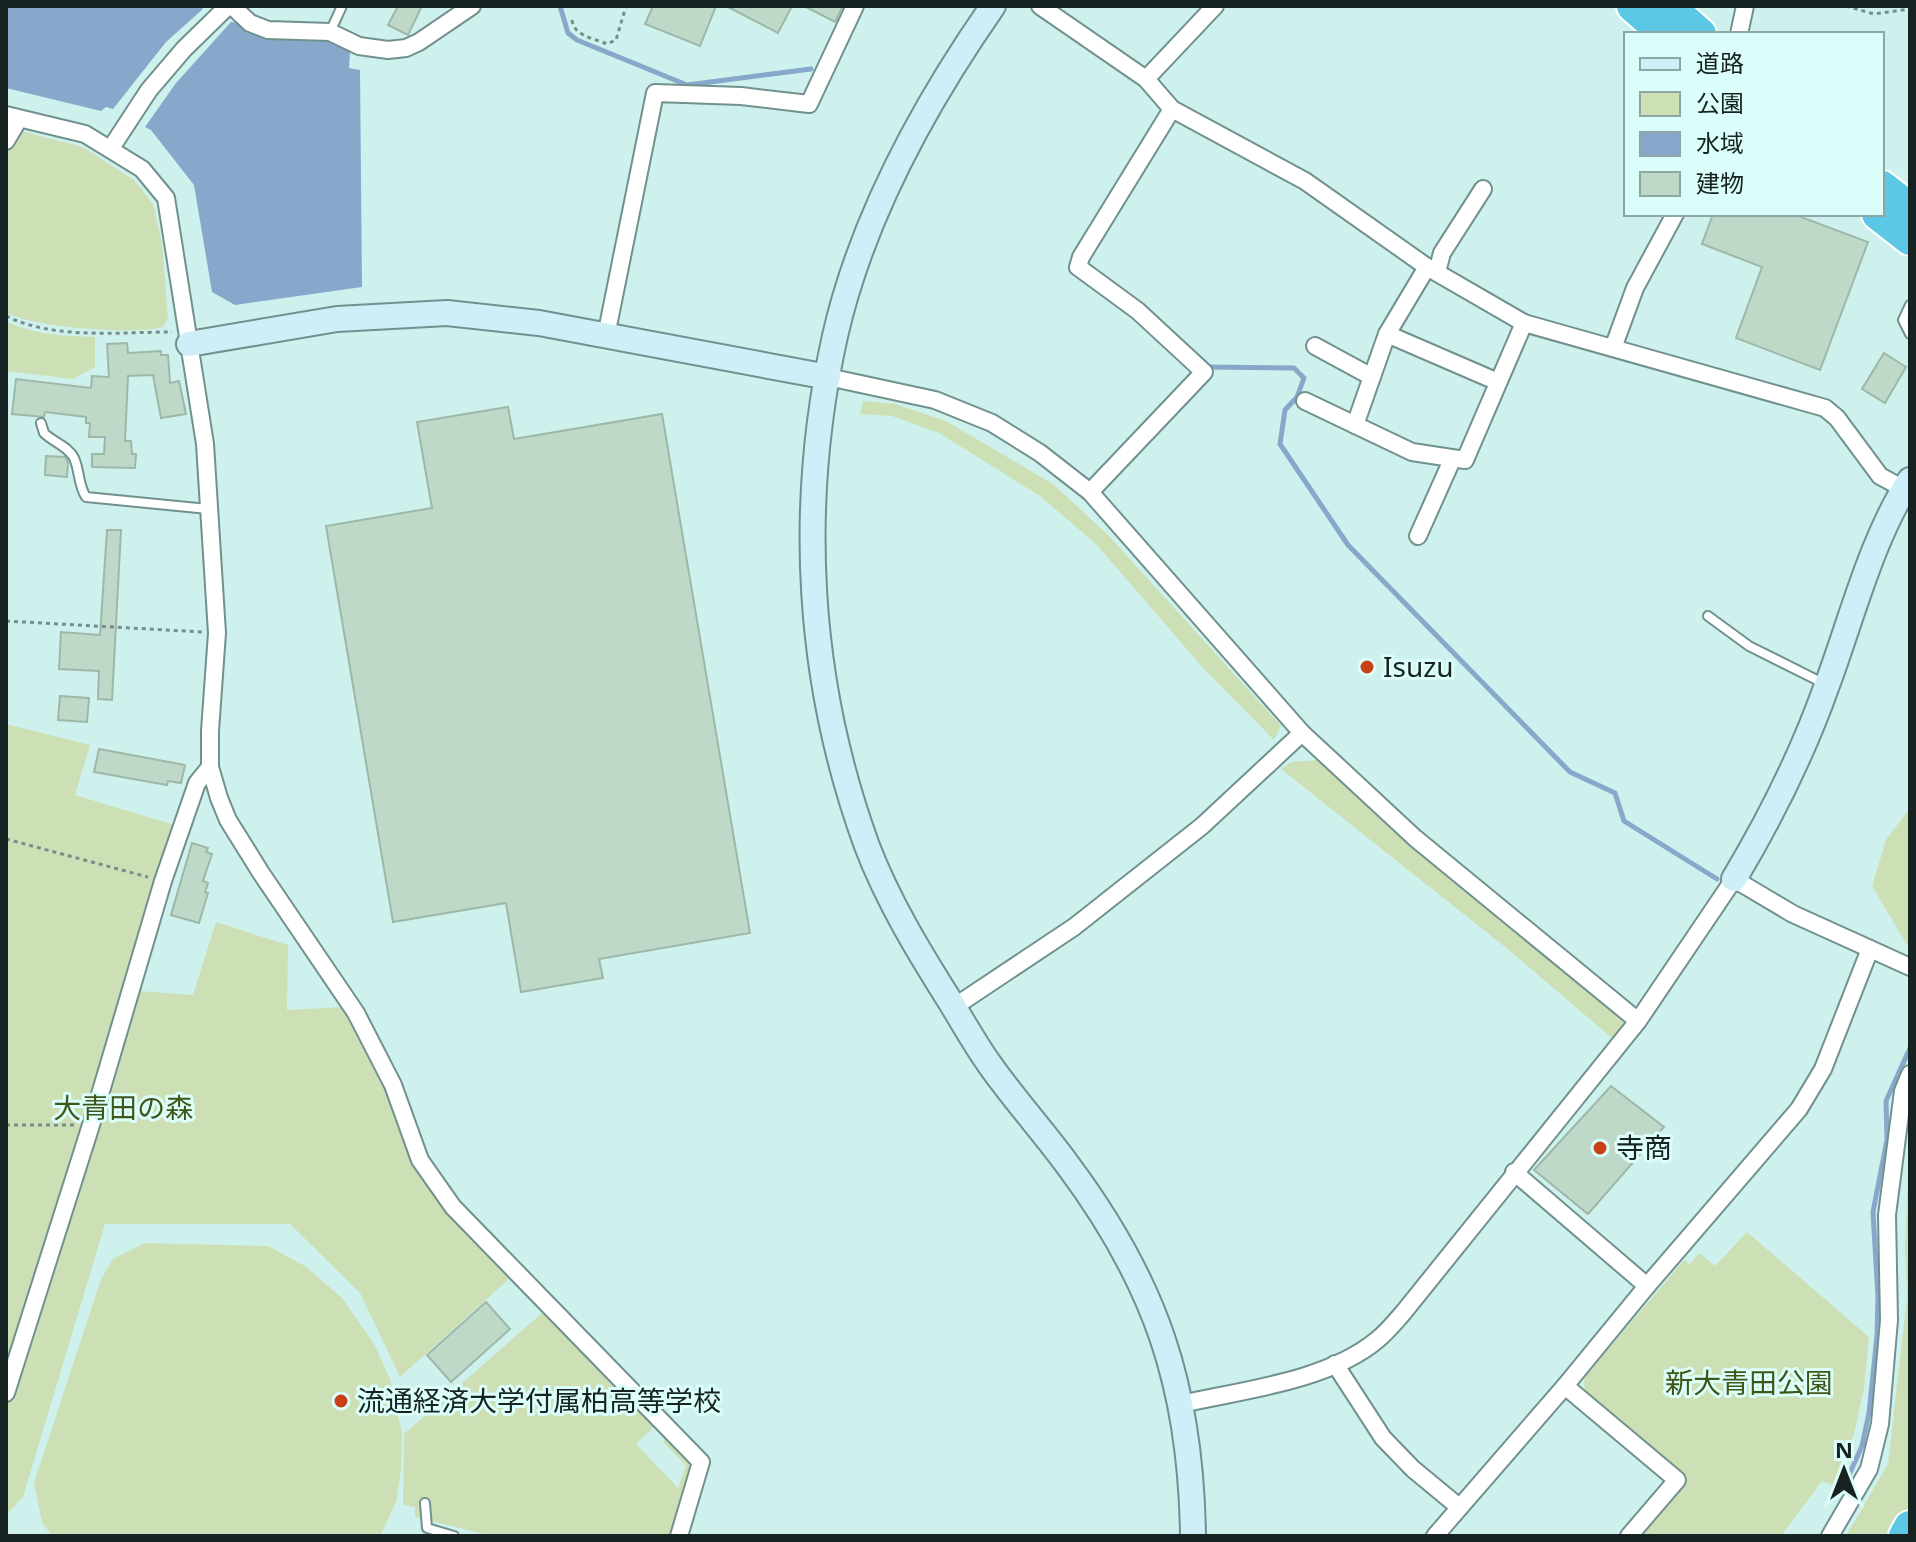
<svg xmlns="http://www.w3.org/2000/svg" width="1916" height="1542" viewBox="0 0 1916 1542" font-family="'Noto Sans','Noto Sans JP',sans-serif">
<style>
.green{fill:#cde0b5}
.water{fill:#87a8ca}
.lines{fill:none;stroke-linecap:round;stroke-linejoin:round}
.stream{stroke:#87a8ca;stroke-width:5}
.building{fill:#bfd9c9;stroke:#9eb8a8;stroke-width:2}
.lane-casing{stroke:#71918e;stroke-width:12}
.street-casing{stroke:#71918e;stroke-width:20}
.secondary-casing{stroke:#71918e;stroke-width:28}
.highway-casing{stroke:#fff;stroke-width:36}
.path{stroke:#768e8b;stroke-width:3;stroke-dasharray:4 4;stroke-linecap:butt}
.lane{stroke:#fff;stroke-width:8}
.street{stroke:#fff;stroke-width:16}
.secondary{stroke:#ceeef8;stroke-width:24}
.highway{stroke:#5dc8e6;stroke-width:32}
.poi-dot{fill:#c94017;stroke:#dcfefa;stroke-width:3}
.labels{text-anchor:middle;stroke-width:6;stroke-linejoin:round;paint-order:stroke}
.poi-label{font-size:28px;fill:#172322;stroke:#dcfefa;text-anchor:start}
.park-label{font-size:28px;fill:#3f5618;stroke:#dcfefa}
</style>
<rect width="100%" height="100%" fill="#cef1ed"/>
<g class="green">
<path d="M21,131l62,16 51,33 19,24 9,39 6,76 -5,8c-27,8 -133,1 -157,-15v-156z"/>
<path d="M6,321c27,14 59,15 89,16v30l-22,12 -67,-8z"/>
<path d="M863,401l32,3 51,17 107,63 55,51 173,191 -7,14 -70,-71 -108,-125 -56,-48 -101,-63 -47,-17 -32,-2z"/>
<path d="M6,724l84,21 -15,50 103,31 -52,164 67,5 23,-73 72,23 -1,65 56,-3 32,57 30,82 14,27 28,39 63,66 -110,99 -40,-84 -70,-69h-185l-82,273 -17,18z"/>
<path d="M1318,760l63,60 236,195 6,8 -5,20 -114,-97 -223,-177 10,-7z"/>
<path d="M1910,808v142l-38,-64 14,-46z"/>
<path d="M1910,1125v384l-12,27h-52l42,-72 19,-167 -2,-50z"/>
<path d="M1747,1232l122,105 -5,51 -10,46 -22,51 -10,-4 -41,55h-141l47,-57 -102,-86 -1,-15 100,-118 6,4 9,-11 16,13z"/>
<path d="M145,1243l123,3 37,20 37,32 32,46 16,35 12,54 -1,37 -5,32 -16,34h-328l-10,-14 -8,-39 67,-204 12,-20z"/>
<path d="M542,1313l113,113 -19,18 42,44 8,-22 -22,-23v-4l2,-3 30,29 -22,71h-182l-77,-19v-10l-12,-2 1,-71z"/>
</g>
<g class="water">
<path d="M6,6h195l2,3 -37,33 -53,67 -7,-2 -5,4 -95,-23z"/>
<path d="M231,22l10,1c23,26 56,9 86,17 7,2 16,9 23,12l-1,16 11,2 2,217 -127,18 -23,-13 -18,-107 -43,-55 -6,-3 31,-44z"/>
</g>
<g class="lines">
<g class="stream">
<path d="M560,6l8,27 9,7 110,45 124,-16"/>
<path d="M1207,367l87,1 10,10 -7,19 -12,13 -5,34 68,101 222,227 45,21 9,28 93,58"/>
<path d="M1849,1475l13,-29 7,-33 8,-77 1,-39 -5,-85 14,-72 -1,-39 24,-53"/>
</g>
</g>
<g class="building">
<path d="M398,6h24l-14,29 -20,-10z"/>
<path d="M653,6h63l-16,40 -55,-22z"/>
<path d="M726,6h66l-14,27z"/>
<path d="M804,6h39l-8,16z"/>
<path d="M1713,214h80l75,28 -48,128 -84,-32 26,-71 -60,-23z"/>
<path d="M127,343l1,10 33,-2v4h7l2,28 9,-2 7,33 -25,4 -8,-43 -25,1 -3,65h6l1,13h4l-1,14 -43,-1v-13h12l1,-17h-16l1,-14h-4v-6l-41,-5 -1,5 -32,-3 4,-35 75,9 1,-12 17,1 -2,-33z"/>
<path d="M1884,353l22,14 -21,36 -23,-14z"/>
<path d="M508,407l6,32 148,-25 88,519 -151,26 4,19 -82,14 -15,-89 -113,19 -67,-396 106,-18 -15,-86z"/>
<path d="M46,456l19,1 3,5 -1,15 -22,-2z"/>
<path d="M107,530h14l-9,170 -14,-1 1,-28 -40,-2 2,-37 39,3z"/>
<path d="M60,696l29,2 -2,24 -29,-2z"/>
<path d="M99,749l86,16 -4,18 -13,-2 -1,4 -73,-13z"/>
<path d="M192,843l16,5 -2,4 6,2 -9,27 5,2 -3,9 3,1 -9,30 -28,-8z"/>
<path d="M1611,1086l53,41 -76,87 -54,-44z"/>
<path d="M486,1302l24,27 -59,53 -24,-27z"/>
</g>
<g class="lines">
<g class="lane-casing">
<g id="lane">
<path d="M330,32l12,-26"/>
<path d="M1910,305l-7,15 7,14"/>
<path d="M41,423l3,10c9,9 24,13 30,25 6,13 4,27 12,39l122,12"/>
<path d="M1708,616l41,30 74,37"/>
<path d="M425,1503l2,25 27,8"/>
</g>
</g>
<g class="street-casing">
<g id="street">
<path d="M232,6l18,17 18,7 62,2 29,14 29,4 18,-2 13,-6 53,-36"/>
<path d="M1040,6l106,73 26,30 133,72 122,86 97,56 301,85 12,10 43,58 24,13"/>
<path d="M1739,34l6,-28"/>
<path d="M1146,79l69,-73"/>
<path d="M6,115l79,19 57,35 24,29 39,246 12,189 -7,98v36l9,31 9,22 33,53 95,140 37,72 27,75 33,47 248,255 -22,74"/>
<path d="M6,141l13,-22"/>
<path d="M111,148l38,-58 35,-41 44,-43"/>
<path d="M1437,272l5,-19 41,-64"/>
<path d="M1387,334l111,48"/>
<path d="M606,336l49,-243 86,3 68,8 46,-98"/>
<path d="M1315,346l57,31"/>
<path d="M1613,348l22,-60 40,-74"/>
<path d="M828,377l107,23 57,23 48,30 50,39 212,241 113,105 223,183"/>
<path d="M1305,401l107,51 53,8 59,-137"/>
<path d="M1355,425l32,-91 40,-67"/>
<path d="M1090,492l114,-120 -66,-61 -60,-44 3,-10 91,-148"/>
<path d="M1418,536l34,-76"/>
<path d="M954,1007l120,-80 128,-101 100,-93"/>
<path d="M1514,1172l133,114 -82,100"/>
<path d="M1647,1286l152,-177 24,-40 47,-120"/>
<path d="M1335,1364l48,74 30,31 46,38"/>
<path d="M6,1393l85,-268 72,-244 34,-98 13,-16"/>
<path d="M1181,1404c62,-14 147,-23 196,-64 10,-8 18,-18 26,-27l235,-292 96,-142 59,35 117,53"/>
<path d="M1435,1536l130,-150 112,94 -48,56"/>
<path d="M1830,1536l39,-67 11,-45 9,-104 -2,-105 16,-124 7,-17"/>
</g>
</g>
<g class="secondary-casing">
<g id="secondary">
<path d="M993,6c-69,99 -131,211 -158,330 -38,171 -28,346 32,510 21,55 52,106 83,155 13,21 25,43 40,64 24,34 52,65 77,99 89,119 124,223 126,372"/>
<path d="M189,344l148,-25 110,-6 92,10 289,54"/>
<path d="M1734,879c37,-62 69,-126 93,-194 24,-64 45,-148 83,-205"/>
</g>
</g>
<g class="highway-casing">
<g id="highway">
<path d="M1633,6l32,28"/>
<path d="M1668,6l32,28"/>
<path d="M1882,187l28,22"/>
<path d="M1878,214l32,25"/>
<path d="M1905,1536l5,-9"/>
</g>
</g>
<g class="path">
<path d="M1846,6l28,8 36,-5"/>
<path d="M572,20c2,16 21,18 35,24l9,-4 10,-34"/>
<path d="M6,316c49,24 113,16 166,16"/>
<path d="M6,621l196,11"/>
<path d="M6,839l142,38"/>
<path d="M6,1125h69"/>
</g>
<use href="#lane" class="lane"/>
<use href="#street" class="street"/>
<use href="#secondary" class="secondary"/>
<use href="#highway" class="highway"/>
</g>
<g class="poi-dot">
<circle cx="1367" cy="667" r="8"/>
<circle cx="1600" cy="1148" r="8"/>
<circle cx="341" cy="1401" r="8"/>
</g>
<g class="labels">
<g class="poi-label">
<text x="1383" y="677">Isuzu</text>
<text x="1616" y="1158">寺商</text>
<text x="357" y="1411">流通経済大学付属柏高等学校</text>
</g>
<g class="park-label">
<text x="123" y="1118">大青田の森</text>
<text x="1749" y="1393">新大青田公園</text>
</g>
</g>
<rect width="1916" height="1542" fill="none" stroke="#172322" stroke-width="16"/>
<rect x="1624" y="32" width="260" height="184" fill="#dcfefa" stroke="#8da6a4" stroke-width="2"/>
<rect x="1640" y="58" width="40" height="12" fill="#ceeef8" stroke="#8da6a4" stroke-width="2"/>
<text x="1696" y="72" font-size="24" fill="#172322">道路</text>
<rect x="1640" y="92" width="40" height="24" fill="#cde0b5" stroke="#8da6a4" stroke-width="2"/>
<text x="1696" y="112" font-size="24" fill="#172322">公園</text>
<rect x="1640" y="132" width="40" height="24" fill="#87a8ca" stroke="#8da6a4" stroke-width="2"/>
<text x="1696" y="152" font-size="24" fill="#172322">水域</text>
<rect x="1640" y="172" width="40" height="24" fill="#bfd9c9" stroke="#8da6a4" stroke-width="2"/>
<text x="1696" y="192" font-size="24" fill="#172322">建物</text>
<g transform="translate(1844 1470)" stroke="#dcfefa" stroke-width="6" paint-order="stroke">
<path d="M0-6L14 30L0 20L-14 30Z" fill="#172322"/>
<text y="-12" font-size="22" font-weight="bold" text-anchor="middle" fill="#172322">N</text>
</g>
</svg>
